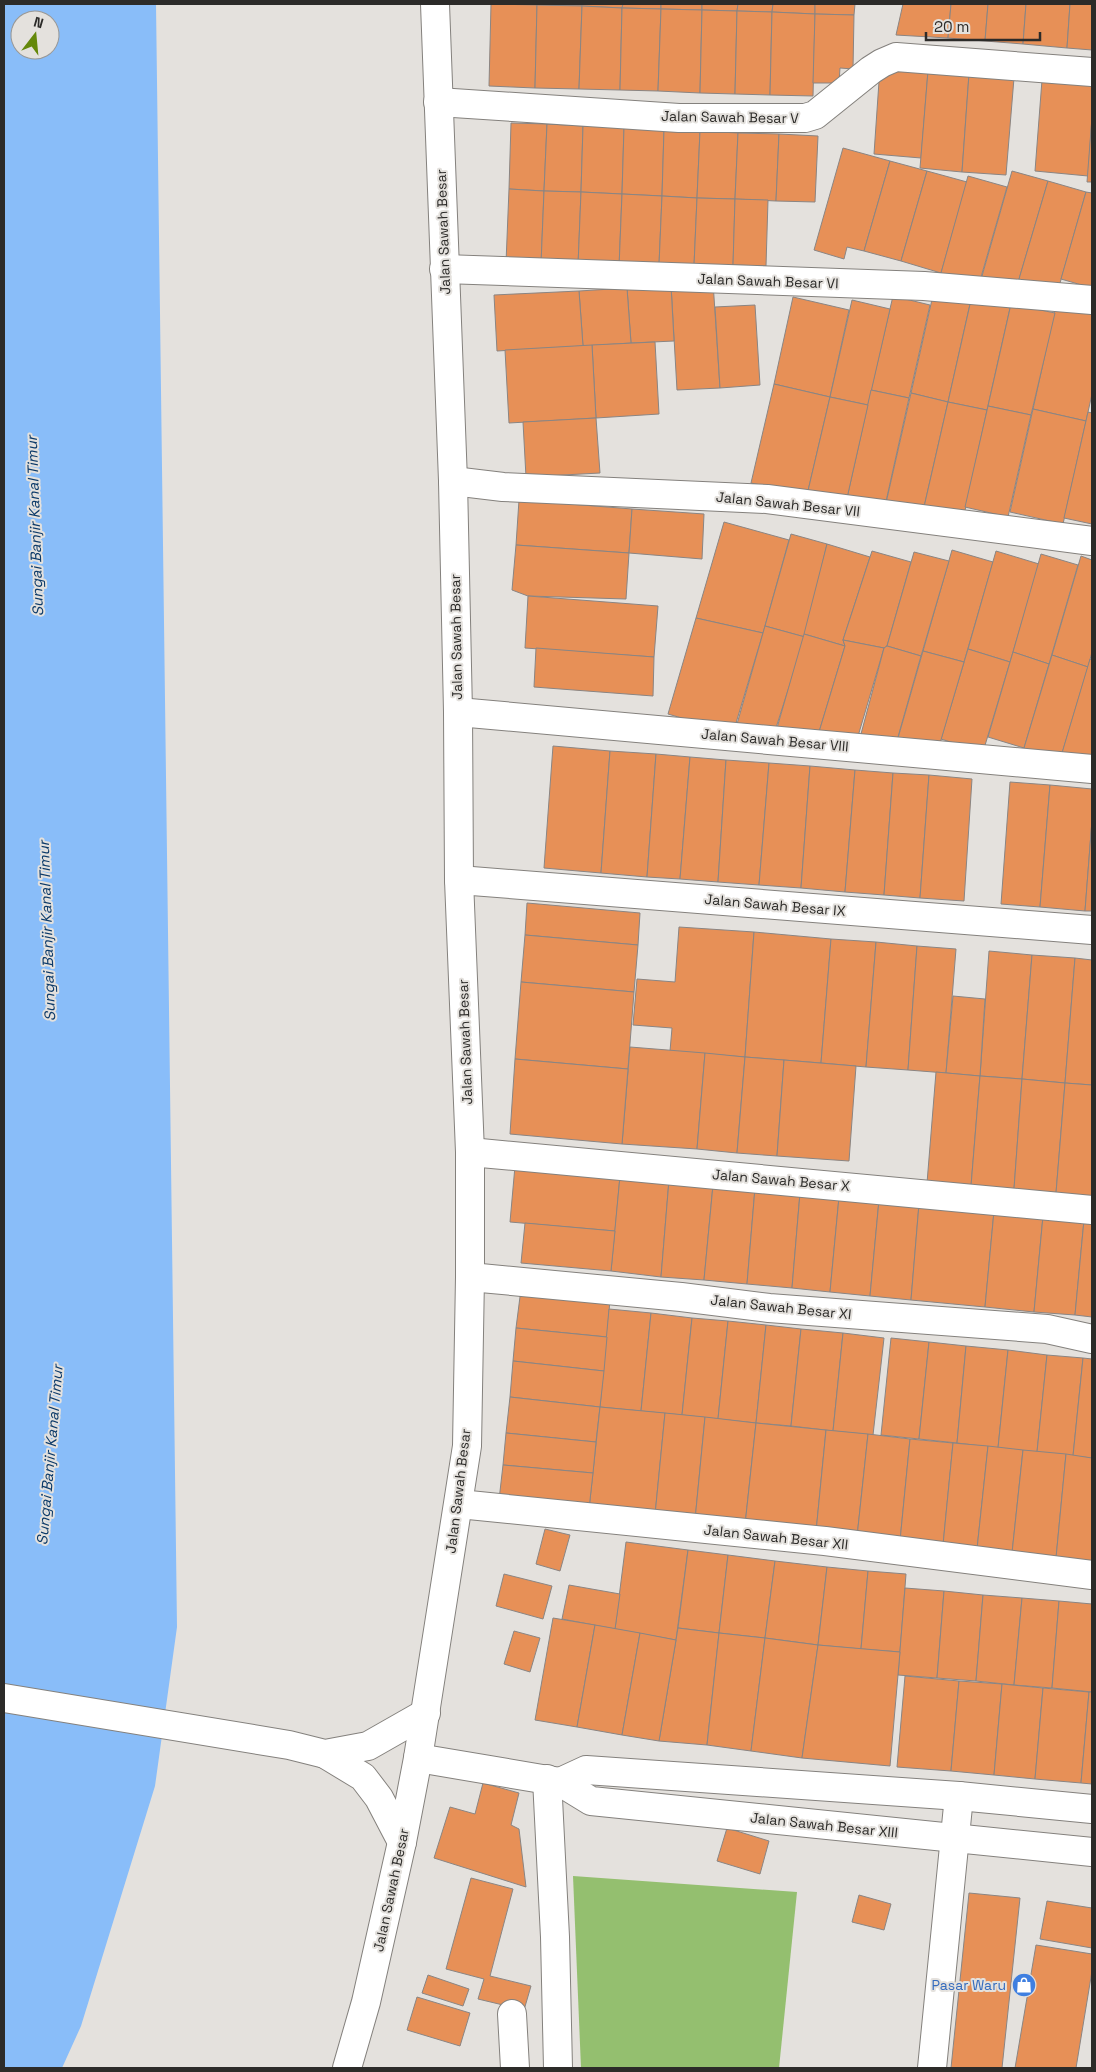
<svg xmlns="http://www.w3.org/2000/svg" width="1096" height="2072" viewBox="0 0 1096 2072" font-family="'Space Grotesk',sans-serif">
<style>
.green{fill:#94bf6f}
.water{fill:#89bdf9;fill-rule:evenodd}
.building{fill:#e79057;stroke:#8a8583}
.lines{fill:none;stroke-linecap:round;stroke-linejoin:round}
.minor-casing{stroke:#84817d;stroke-width:30}
.minor{stroke:#fff;stroke-width:28}
.labels{text-anchor:middle;stroke-width:4;stroke-linejoin:round;paint-order:stroke}
.street-label{font-size:14px;fill:#2c2b29;stroke:#e4e1dd}
.shop-label{font-size:14px;fill:#366cbe;stroke:#e4e1dd;text-anchor:end}
.water-label{font-size:15px;font-style:italic;fill:#0c3a69;stroke:#e4e1dd}
</style>
<rect width="100%" height="100%" fill="#e4e1dd"/>
<path class="green" d="M573,1876l224,16 -18,176h-198z"/>
<path class="water" d="M4,4h152l21,1623 -22,159 -74,240 -19,42h-58zM20,20h30v30h-30z"/>
<g class="building">
<path d="M491,4l46,1 -2,83 -46,-2z"/>
<path d="M537,4h45v2l-45,-1z"/>
<path d="M582,4h41l-1,4 -40,-2z"/>
<path d="M623,4h38v5l-39,-1z"/>
<path d="M661,4h41v6l-41,-1z"/>
<path d="M702,4h36l-1,7 -35,-1z"/>
<path d="M738,4h35l-1,8 -35,-1z"/>
<path d="M773,4h42v10l-43,-2z"/>
<path d="M815,4h40l-1,11 -39,-1z"/>
<path d="M903,4h48l-3,34 -52,-3z"/>
<path d="M951,4h37l-3,37 -37,-3z"/>
<path d="M988,4h38l-3,40 -38,-3z"/>
<path d="M1026,4h44l-3,44 -44,-4z"/>
<path d="M1070,4h22v46l-25,-2z"/>
<path d="M537,5l45,1 -3,83 -44,-1z"/>
<path d="M582,6l40,2 -2,82 -41,-1z"/>
<path d="M622,8l39,1 -3,82 -38,-1z"/>
<path d="M661,9l41,1 -2,83 -42,-2z"/>
<path d="M702,10l35,1 -2,83 -35,-1z"/>
<path d="M737,11l35,1 -2,83 -35,-1z"/>
<path d="M772,12l43,2 -2,82 -43,-1z"/>
<path d="M815,14l39,1 -1,54 -13,-1 -1,15h-26z"/>
<path d="M880,67l48,4 -7,87 -47,-4z"/>
<path d="M928,71l41,3 -7,98 -42,-4z"/>
<path d="M969,74l45,4 -8,97 -44,-3z"/>
<path d="M1042,80l50,5v32l-4,59 -53,-5z"/>
<path d="M1092,117v65h-5z"/>
<path d="M511,123l36,1 -3,67 -35,-2z"/>
<path d="M547,124l36,2 -2,66 -37,-1z"/>
<path d="M583,126l41,1 -2,67 -41,-2z"/>
<path d="M624,127l40,2 -2,67 -40,-2z"/>
<path d="M664,129l36,2 -3,67 -35,-2z"/>
<path d="M700,131l38,2 -3,66 -38,-1z"/>
<path d="M738,133l41,1 -3,67 -41,-2z"/>
<path d="M779,134l39,2 -3,66 -39,-1z"/>
<path d="M843,148l47,13 -26,90 -17,-4 -3,12 -30,-9z"/>
<path d="M890,161l37,10 -26,90 -37,-10z"/>
<path d="M927,171l40,11 -26,91 -40,-12z"/>
<path d="M1012,171l36,10 -31,105 -35,-10z"/>
<path d="M968,176l39,11 -28,97 -38,-11z"/>
<path d="M1048,181l38,11 -28,98 -39,-11z"/>
<path d="M509,189l35,2 -3,74 -35,-2z"/>
<path d="M544,191l37,1 -3,74 -37,-1z"/>
<path d="M581,192l41,2 -3,74 -41,-2z"/>
<path d="M1086,192l6,1v95l-31,-9z"/>
<path d="M622,194l40,2 -3,69 -40,3z"/>
<path d="M662,196l35,2 -3,68 -35,-1z"/>
<path d="M697,198l38,1 -2,69 -39,-2z"/>
<path d="M735,199l33,1 -2,66 -33,-1z"/>
<path d="M713,282l7,106 -43,2 -6,-105z"/>
<path d="M671,285l3,56 -43,2 -4,-55z"/>
<path d="M627,288l4,55 -48,3 -4,-55z"/>
<path d="M579,291l4,55 -86,5 -3,-56z"/>
<path d="M933,295l37,9 -22,98 -37,-9z"/>
<path d="M893,296l37,9 -21,93 -38,-8z"/>
<path d="M793,297l56,13 -19,87 -56,-13z"/>
<path d="M852,300l38,9 -22,96 -38,-8z"/>
<path d="M971,300l39,8 -23,102 -39,-8z"/>
<path d="M1057,300l35,8v86l-6,27 -53,-12z"/>
<path d="M1011,304l44,9 -24,102 -43,-9z"/>
<path d="M755,305l5,80 -40,3 -5,-81z"/>
<path d="M655,342l4,72 -63,4 -4,-73z"/>
<path d="M592,345l4,73 -87,5 -4,-73z"/>
<path d="M774,384l56,13 -23,98 -56,-12z"/>
<path d="M871,390l38,8 -24,108 -38,-8z"/>
<path d="M911,393l37,9 -24,105 -38,-4z"/>
<path d="M830,397l38,8 -21,93 -40,-3z"/>
<path d="M948,402l39,8 -23,105 -40,-8z"/>
<path d="M988,406l43,9 -23,102 -43,-10z"/>
<path d="M1033,409l53,12 -23,103 -53,-12z"/>
<path d="M1088,412l4,1v111l-28,-6z"/>
<path d="M596,418l4,55 -74,4 -3,-55z"/>
<path d="M519,500l113,9 -3,44 -113,-8z"/>
<path d="M632,509l72,5 -2,45 -73,-6z"/>
<path d="M724,522l65,18 -26,93 -67,-15z"/>
<path d="M791,534l36,10 -22,93 -40,-11z"/>
<path d="M827,544l43,13 -27,83 2,6 -41,-12z"/>
<path d="M516,545l113,8 -3,46 -98,-3 -16,-6z"/>
<path d="M952,550l41,12 -29,100 -41,-11z"/>
<path d="M872,551l39,11 -24,84 -3,2 -41,-8z"/>
<path d="M996,551l43,13 -29,98 -42,-13z"/>
<path d="M914,552l35,9 -28,95 -34,-10z"/>
<path d="M1041,554l37,11 -29,99 -36,-12z"/>
<path d="M1081,556l11,4v92l-4,15 -36,-12z"/>
<path d="M528,596l130,10 -4,51 -129,-9z"/>
<path d="M696,618l67,15 -30,100 -65,-19z"/>
<path d="M765,626l40,11 -31,97 -37,-10z"/>
<path d="M804,634l41,12 -26,86 -42,-4z"/>
<path d="M843,640l41,8 -28,95 -37,-11 26,-86z"/>
<path d="M887,646l34,10 -25,88 -35,-10 23,-86z"/>
<path d="M536,648l118,9 -1,39 -119,-9z"/>
<path d="M968,649l42,13 -27,90 -42,-13z"/>
<path d="M923,651l41,11 -26,88 -40,-12z"/>
<path d="M1013,652l36,12 -25,84 -36,-11z"/>
<path d="M1052,655l36,12 -28,93 -36,-12z"/>
<path d="M1090,659l2,1v102l-30,-9z"/>
<path d="M553,746l57,5 -9,122 -57,-5z"/>
<path d="M610,751l46,3 -9,123 -46,-4z"/>
<path d="M656,754l34,3 -10,122 -33,-2z"/>
<path d="M690,757l36,3 -8,122 -38,-3z"/>
<path d="M726,760l43,3 -10,122 -41,-3z"/>
<path d="M769,763l41,3 -9,122 -42,-3z"/>
<path d="M810,766l45,4 -10,122 -44,-4z"/>
<path d="M855,770l38,3 -9,122 -39,-3z"/>
<path d="M893,773l36,2 -9,123 -36,-3z"/>
<path d="M929,775l43,4 -8,122 -44,-3z"/>
<path d="M1010,782l40,3 -10,122 -39,-3z"/>
<path d="M1050,785l42,4v31l-7,91 -45,-4z"/>
<path d="M1092,820v91h-7z"/>
<path d="M527,903l113,10 -2,32 -113,-10z"/>
<path d="M679,927l75,5 -9,125 -75,-6 2,-23 -39,-3 4,-46 38,3z"/>
<path d="M754,932l77,7 -10,124 -76,-6z"/>
<path d="M525,935l113,10 -4,47 -113,-10z"/>
<path d="M831,939l45,3 -10,125 -45,-4z"/>
<path d="M876,942l41,4 -9,124 -42,-3z"/>
<path d="M917,946l39,3 -10,124 -38,-3z"/>
<path d="M989,951l43,4 -10,124 -42,-3z"/>
<path d="M1032,955l43,3 -10,125 -43,-4z"/>
<path d="M1075,958l17,2v125l-27,-2z"/>
<path d="M521,982l113,10 -6,77 -113,-10z"/>
<path d="M953,996l32,3 -5,77 -34,-3z"/>
<path d="M630,1047l75,6 -8,96 -75,-5z"/>
<path d="M705,1053l40,4 -8,96 -40,-4z"/>
<path d="M745,1057l39,3 -7,96 -40,-3z"/>
<path d="M515,1059l113,10 -6,75 -112,-10z"/>
<path d="M784,1060l72,6 -7,95 -72,-5z"/>
<path d="M936,1072l44,4 -9,110 -44,-3z"/>
<path d="M980,1076l42,3 -8,110 -43,-3z"/>
<path d="M1022,1079l43,4 -9,110 -42,-4z"/>
<path d="M1065,1083l27,2v111l-36,-3z"/>
<path d="M515,1166l105,10 -5,55 -105,-9z"/>
<path d="M620,1176l49,4 -8,97 -50,-6z"/>
<path d="M669,1180l44,5 -9,95 -43,-3z"/>
<path d="M713,1185l42,3 -8,96 -43,-4z"/>
<path d="M755,1188l45,5 -8,95 -45,-4z"/>
<path d="M800,1193l39,4 -9,95 -38,-4z"/>
<path d="M839,1197l40,3 -9,96 -40,-4z"/>
<path d="M879,1200l40,4 -8,96 -41,-4z"/>
<path d="M919,1204l75,7 -9,96 -74,-7z"/>
<path d="M994,1211l49,5 -9,96 -49,-5z"/>
<path d="M1043,1216l41,4 -9,95 -41,-3z"/>
<path d="M1084,1220h8v97l-17,-2z"/>
<path d="M525,1223l90,8 -4,40 -90,-8z"/>
<path d="M521,1289l89,10 -3,38 -91,-9z"/>
<path d="M609,1309l42,4 -10,98 -41,-4z"/>
<path d="M651,1313l41,5 -10,97 -41,-4z"/>
<path d="M692,1318l36,3 -10,98 -36,-4z"/>
<path d="M728,1321l38,4 -10,98 -38,-4z"/>
<path d="M766,1325l35,4 -10,97 -35,-3z"/>
<path d="M516,1328l91,9 -3,34 -91,-10z"/>
<path d="M801,1329l42,4 -10,98 -42,-5z"/>
<path d="M843,1333l41,5 -11,97 -40,-4z"/>
<path d="M891,1338l38,4 -10,97 -38,-4z"/>
<path d="M929,1342l37,4 -9,97 -38,-4z"/>
<path d="M966,1346l42,4 -10,98 -41,-5z"/>
<path d="M1008,1350l39,5 -10,97 -39,-4z"/>
<path d="M1047,1355l36,3 -10,98 -36,-4z"/>
<path d="M1083,1358l9,1v99l-19,-2z"/>
<path d="M513,1361l91,10 -4,36 -90,-10z"/>
<path d="M510,1397l90,10 -4,35 -90,-9z"/>
<path d="M600,1407l65,6 -10,102 -66,-6z"/>
<path d="M665,1413l40,4 -10,103 -40,-5z"/>
<path d="M705,1417l51,6 -11,102 -50,-5z"/>
<path d="M756,1423l70,7 -10,102 -71,-7z"/>
<path d="M826,1430l42,4 -11,103 -41,-5z"/>
<path d="M506,1433l90,9 -3,31 -90,-8z"/>
<path d="M868,1434l42,5 -10,102 -43,-4z"/>
<path d="M910,1439l43,4 -10,102 -43,-4z"/>
<path d="M953,1443l35,3 -11,103 -34,-4z"/>
<path d="M988,1446l35,4 -11,103 -35,-4z"/>
<path d="M1023,1450l43,4 -10,104 -44,-5z"/>
<path d="M1066,1454l26,4v103l-36,-3z"/>
<path d="M503,1465l90,8 -4,36 -90,-9z"/>
<path d="M545,1529l25,6 -10,36 -24,-7z"/>
<path d="M626,1542l62,8 -12,90 -61,-11z"/>
<path d="M688,1550l40,5 -9,78 -41,-5z"/>
<path d="M728,1555l47,6 -10,77 -46,-5z"/>
<path d="M775,1561l52,6 -9,78 -53,-7z"/>
<path d="M827,1567l41,4 -7,78 -43,-4z"/>
<path d="M868,1571l38,3 -6,78 -39,-3z"/>
<path d="M504,1574l48,12 -9,33 -47,-13z"/>
<path d="M569,1585l51,9 -5,35 -53,-10z"/>
<path d="M905,1588l39,3 -7,87 -39,-3z"/>
<path d="M944,1591l39,4 -7,86 -39,-3z"/>
<path d="M983,1595l39,3 -8,87 -38,-4z"/>
<path d="M1022,1598l37,3 -7,87 -38,-3z"/>
<path d="M1059,1601l33,3v88l-40,-4z"/>
<path d="M553,1618l42,7 -18,102 -42,-7z"/>
<path d="M595,1625l45,8 -18,102 -45,-8z"/>
<path d="M678,1628l41,5 -12,112 -48,-4z"/>
<path d="M514,1631l26,7 -10,34 -26,-8z"/>
<path d="M640,1633l36,7 -17,101 -37,-6z"/>
<path d="M719,1633l46,5 -14,113 -44,-6z"/>
<path d="M765,1638l53,7 -16,113 -51,-7z"/>
<path d="M818,1645l82,7 -10,114 -88,-8z"/>
<path d="M905,1676l54,5 -8,90 -54,-4z"/>
<path d="M959,1681l43,3 -8,91 -43,-4z"/>
<path d="M1002,1684l41,4 -8,91 -41,-4z"/>
<path d="M1043,1688l46,4 -8,91 -46,-4z"/>
<path d="M1089,1692h3v92l-11,-1z"/>
<path d="M483,1783l36,10 -8,32 8,4 7,58 -92,-29 16,-51 25,7z"/>
<path d="M727,1828l42,13 -9,33 -43,-13z"/>
<path d="M471,1878l42,11 -23,87 41,10 -7,24 -46,-11 6,-20 -38,-10z"/>
<path d="M969,1893l51,5 -18,170h-51z"/>
<path d="M859,1895l32,9 -7,26 -32,-8z"/>
<path d="M1047,1901l45,7v40l-52,-9z"/>
<path d="M1036,1945l56,9v17l-16,97h-61z"/>
<path d="M428,1975l41,14 -6,17 -41,-13z"/>
<path d="M417,1997l53,16 -10,33 -53,-16z"/>
</g>
<g class="lines">
<g class="minor-casing">
<g id="minor">
<path d="M438,102l241,16h126l10,-3 56,-45 11,-7 14,-6 196,15"/>
<path d="M444,269l480,17 168,14"/>
<path d="M453,481l50,6 264,12 325,42"/>
<path d="M458,712l634,57"/>
<path d="M459,880l633,50"/>
<path d="M470,1152l622,58"/>
<path d="M470,1277l211,20 88,11 278,21 45,10"/>
<path d="M459,1504l366,37 267,34"/>
<path d="M4,1698l285,47 36,9 43,-8 58,-33"/>
<path d="M325,1754l38,23 16,21 23,44"/>
<path d="M418,1758l142,24 31,19 501,51"/>
<path d="M547,1779l8,158 3,131"/>
<path d="M560,1782l26,-12 373,26 133,13"/>
<path d="M512,2014l3,54"/>
<path d="M347,2068l19,-66 36,-160 16,-84 49,-312 3,-169v-125l-11,-272 -1,-168 -5,-231 -18,-477"/>
<path d="M932,2068l27,-272"/>
</g>
</g>
<use href="#minor" class="minor"/>
</g>
<defs>
<g id="shop-disc" transform="scale(1.25)"><circle r="9.5" fill="#3f7fe0" stroke="#e4e1dd"/><path d="M-5-2.5h2.3a2.7 3.5 0 0 1 5.4 0H5L5.5 6h-11ZM-1.5-2.5h3a1.5 2.3 0 0 0-3 0Z" fill="#fff"/></g>
</defs>
<g fill-rule="evenodd">
<use href="#shop-disc" x="1024" y="1985"/>
</g>
<g class="labels">
<g class="street-label">
<text transform="translate(730 117) rotate(1)" y="5">Jalan Sawah Besar V</text>
<text transform="translate(443 232) rotate(-92)" y="5">Jalan Sawah Besar</text>
<text transform="translate(768 281) rotate(2)" y="5">Jalan Sawah Besar VI</text>
<text transform="translate(788 504) rotate(6)" y="5">Jalan Sawah Besar VII</text>
<text transform="translate(456 637) rotate(-91)" y="5">Jalan Sawah Besar</text>
<text transform="translate(775 740) rotate(5)" y="5">Jalan Sawah Besar VIII</text>
<text transform="translate(775 905) rotate(5)" y="5">Jalan Sawah Besar IX</text>
<text transform="translate(465 1042) rotate(-92)" y="5">Jalan Sawah Besar</text>
<text transform="translate(781 1180) rotate(5)" y="5">Jalan Sawah Besar X</text>
<text transform="translate(781 1307) rotate(6)" y="5">Jalan Sawah Besar XI</text>
<text transform="translate(458 1491) rotate(-83)" y="5">Jalan Sawah Besar</text>
<text transform="translate(776 1537) rotate(6)" y="5">Jalan Sawah Besar XII</text>
<text transform="translate(824 1825) rotate(6)" y="5">Jalan Sawah Besar XIII</text>
<text transform="translate(391 1890) rotate(-78)" y="5">Jalan Sawah Besar</text>
</g>
<g class="shop-label">
<text x="1006" y="1990">Pasar Waru</text>
</g>
<g class="water-label">
<text transform="translate(35 526) rotate(-92)" y="5">Sungai Banjir Kanal Timur</text>
<text transform="translate(47 931) rotate(-92)" y="5">Sungai Banjir Kanal Timur</text>
<text transform="translate(50 1455) rotate(-85)" y="5">Sungai Banjir Kanal Timur</text>
</g>
</g>
<rect width="1096" height="2072" fill="none" stroke="#2c2b29" stroke-width="10"/>
<g transform="translate(35 35) rotate(16)"><circle r="24" fill="#e4e1dd" stroke="#9a9895"/>
<path d="M0-4L9 19L0 12L-9 19Z" fill="#64880a"/>
<text y="-8" font-size="14" font-weight="bold" text-anchor="middle" fill="#2c2b29">N</text>
</g>
<path d="M926 32v8h114v-8" fill="none" stroke="#2c2b29" stroke-width="2.5"/>
<text x="934" y="32" font-size="15" fill="#2c2b29" stroke="#e4e1dd" stroke-width="4" paint-order="stroke">20 m</text>
</svg>
